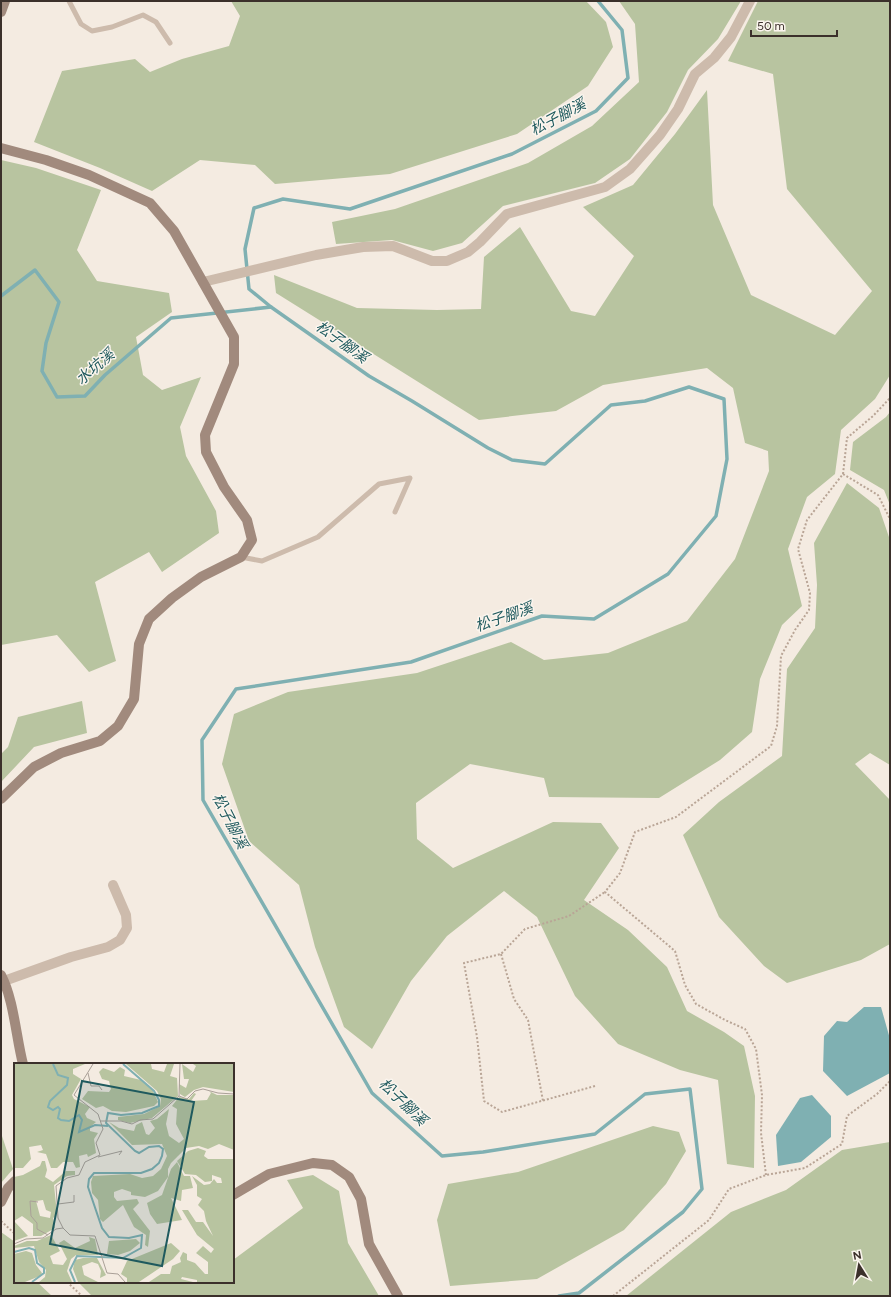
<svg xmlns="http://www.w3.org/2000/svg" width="891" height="1297" viewBox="0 0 891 1297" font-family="Figtree,'Noto Sans TC',sans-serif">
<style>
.green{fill:#b8c4a0}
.water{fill:#7fb0b2}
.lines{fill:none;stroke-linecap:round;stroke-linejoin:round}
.stream{stroke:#7fb0b2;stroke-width:3.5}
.path{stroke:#b9a596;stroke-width:2;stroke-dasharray:2 2;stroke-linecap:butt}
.lane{stroke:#cdbbac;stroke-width:5}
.street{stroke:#cdbbac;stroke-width:10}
.secondary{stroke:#a18a7d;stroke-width:10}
.labels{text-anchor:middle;stroke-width:3;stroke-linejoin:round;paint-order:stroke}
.water-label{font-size:15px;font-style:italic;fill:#1f5a5e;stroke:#fbf5ee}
.inset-river{fill:none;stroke:#7fb0b2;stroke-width:2}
.inset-road{fill:none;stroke:#aaa098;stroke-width:1}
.view{fill:#1f5a5e;fill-opacity:0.15;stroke:#1f5a5e;stroke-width:2}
.inset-edge{fill:none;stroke:#3b302b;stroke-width:2}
</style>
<rect width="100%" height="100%" fill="#f4ebe1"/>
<g class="green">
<path d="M231,1h355l20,21 7,25 -25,39 -71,48 -127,40 -115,10 -20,-19 -55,-5 -48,31 -52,-23 -66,-26 28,-71 73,-12 15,13 32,-13 47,-13 11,-30z"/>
<path d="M619,1h122l-23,38 -30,31 -21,42 -37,47 -35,24 -92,23 -41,37 -29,8 -41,-11 -56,4 -4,-22 63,-13 133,-46 64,-37 47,-44 -4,-58z"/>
<path d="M758,1h132v374l-15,24 -34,31 -6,44 -28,23 -19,52 14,57 -20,19 -22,54 -8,53 -32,28 -61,38 -110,-1 -5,-19 -74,-14 -54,39 1,36 36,29 100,-46 48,1 18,25 -35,52 44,30 39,37 20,44 37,21 20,14 11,50 -1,72 -27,-4 -9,-84 -38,-10 -62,-26 -43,-48 -38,-79 -33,-26 -57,45 -36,45 -39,68 -28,-22 -29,-80 -16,-62 -50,-44 -27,-77 12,-50 54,-22 129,-19 94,-31 33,18 64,-7 79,-32 48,-62 34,-88 -1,-20 -23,-8 -12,-55 -26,-20 -104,17 -47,26 -77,9 -203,-127 -2,-18 83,33 80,2 44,-1 3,-52 36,-30 51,84 24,5 39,-60 -51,-49 50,-22 42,-51 32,-44 6,115 38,90 84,40 37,-44 -85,-102 -14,-115 -45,-13z"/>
<path d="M1,160l35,8 65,22 -24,60 20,31 72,12 3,19 -36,25 7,38 19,15 39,-13 -21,50 6,29 30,55 3,22 -57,39 -13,-20 -54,30 21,79 -27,11 -32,-37 -56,10z"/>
<path d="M890,412v93l-6,-15 -34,-20 3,-28 33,-25z"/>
<path d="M847,483l32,25 11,32v225l-20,-12 -15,11 35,36v144l-29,16 -74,23 -23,-17 -45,-49 -36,-82 36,-33 63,-46 5,-87 28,-41 2,-43 -3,-42z"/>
<path d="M82,701l5,32 -53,14 -33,35v-28l7,-7 10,-30z"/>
<path d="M653,1126l26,6 7,19 -20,33 -42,46 -87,49 -87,7 -13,-66 11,-36 70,-12z"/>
<path d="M1,1133l12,36 -12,14z"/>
<path d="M890,1142v154h-264l105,-84 55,-22 56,-40z"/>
<path d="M313,1175l26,16 9,52 31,53h-287l-14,-14h118l4,2 3,-2h30v-22l70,-52 -16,-28z"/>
<path d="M1,1232l14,10v40h22l15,14h-51z"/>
</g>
<g class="water">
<path d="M864,1007h17l9,32v34l-43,23 -24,-25 1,-35 13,-15 10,1z"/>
<path d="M812,1095l19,21v21l-30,25 -23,4 -2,-31 24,-37z"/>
</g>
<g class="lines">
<g class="stream">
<path d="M1,296l34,-26 24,32 -13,41 -4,28 15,26 28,-1 20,-21 66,-57 100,-11"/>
<path d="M559,1296l20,-3 104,-81 19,-23 -12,-100 -45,5 -50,40 -112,18 -41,4 -70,-63 -169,-293 -1,-60 34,-51 175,-27 131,-46 52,3 74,-45 48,-58 11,-57 -3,-60 -35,-12 -44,14 -34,4 -66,59 -33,-4 -24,-12 -76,-47 -43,-25 -98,-69 -22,-18 -4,-40 9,-41 29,-9 67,10 162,-55 84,-43 32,-33 -6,-48 -24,-29"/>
</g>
<g class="path">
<path d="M843,474l35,21 12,24"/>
<path d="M501,954l13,45 14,21 15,81"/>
<path d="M595,1086l-93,26 -18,-11 -7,-64 -13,-74 37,-9 24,-25 44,-13 36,-24"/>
<path d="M766,1175l-5,-42 1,-38 -6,-46 -11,-20 -20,-9 -29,-16 -11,-19 -10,-34 -70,-59 15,-19 15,-41 41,-15 95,-71 6,-20 4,-70 14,-26 14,-20 1,-17 -12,-44 9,-29 36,-46 4,-36 26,-22 17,-18"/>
<path d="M1,1221l14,13"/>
<path d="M67,1282l15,14"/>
<path d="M613,1296l96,-76 20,-31 37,-14 39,-7 37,-24 5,-28 30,-22 13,-13"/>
</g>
<g class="lane">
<path d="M69,1l12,23 11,7 20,-4 31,-12 13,7 14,21"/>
<path d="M241,557l21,4 56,-24 61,-53 31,-6 -15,34"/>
</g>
<g class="street">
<path d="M203,282l113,-27 47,-8 30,-1 39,15h15l21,-9 12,-10 27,-28 98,-27 25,-18 30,-34 18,-26 17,-35 19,-16 17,-21 19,-36"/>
<path d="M4,981l67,-24 37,-10 12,-7 7,-12 -1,-13 -13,-30"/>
</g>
<g class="secondary">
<path d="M1,12l4,-11"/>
<path d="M1,148l45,12 43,15 61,28 24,28 60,106v27l-29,71 1,17 18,35 23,33 5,20 -11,17 -40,20 -29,21 -23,21 -10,25 -5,55 -16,27 -18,15 -39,12 -27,14 -33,32"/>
<path d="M1,975c13,25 15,62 22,89"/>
<path d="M233,1195l36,-21 44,-11 19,2 17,12 12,22 8,45 29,52"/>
<path d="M1,1202l7,-14 7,-7"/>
</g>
</g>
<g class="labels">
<g class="water-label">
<text transform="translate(558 117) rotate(-28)" y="5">松子腳溪</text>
<text transform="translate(342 342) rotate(36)" y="5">松子腳溪</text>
<text transform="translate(95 367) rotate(-41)" y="5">水坑溪</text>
<text transform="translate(504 617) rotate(-19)" y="5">松子腳溪</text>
<text transform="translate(230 821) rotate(63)" y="5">松子腳溪</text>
<text transform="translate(403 1102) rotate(44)" y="5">松子腳溪</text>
</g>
</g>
<g transform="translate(14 1063)">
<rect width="220" height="220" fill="#f4ebe1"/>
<path d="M0,1h71l-12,5v5l8,5 -9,16 2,4 16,8 -5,7 2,4 9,4 -6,5v4l8,2 -4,6 2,14 -8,4 -1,-3 -8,2 1,11 -4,1 -3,-6h-10l-6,6h-6l-5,-14 -9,-2 6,-2 -2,-5 -12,2 2,12 -8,9h-9zM112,1h25l1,5 12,3 3,-8h7l-4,12 7,2 1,18 -26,22 -22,5 -12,-3v-3l26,-3 16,-8 1,-7 -4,-8zM168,1l11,8 3,-6 -3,-2h41v28l-31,-5 -9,3 -9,7 -5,-3 -1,-10 7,4 3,-9h-5zM106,4l5,3 -1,6 17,4 12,11 5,11 -4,4 -28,6 -14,-1 -9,-5 -7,2 -14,-9 6,-8 21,1 2,-3 -2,-8 -7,-2 -3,-7 4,-4 11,4zM195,28l8,4h17v55l-15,-6 -11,5 -9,-3 -13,2 -15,15 -3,6v8l-10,14 -13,6 -14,-2v-3l-9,-3 -8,3v5l3,4 20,-2 2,4 -6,6 17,22 -2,16 -3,-2 1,-10 -12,-8 -11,-22 -20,17 -3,-3 -2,-19 -6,-7 -1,-11 2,-6 37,-2 12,4 11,-2 8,-7 6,-13 -5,-12 -30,1 -23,-23 10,6 15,3 2,-6 6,-3 4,12 3,1 6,-7 -5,-7 7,-2 12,-10 -3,15 3,12 10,7 5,-4 -8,-15 1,-15 -5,-3 7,-9 10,2 5,-6 2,1 -5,7 16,-1 4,-7zM184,85l8,3 -2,5 4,3h26v123h-37v-2l-15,-3 -1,2 12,3h-44l12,-8h9l2,-8 9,-4 -1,-4 3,-6 4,2v6l8,3 10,11h3v-12l-12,-9 7,-7 8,7 3,-4 -17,-14 -15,-25h6l8,12h7l10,14 -7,-15 -2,-10 -6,-6 4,-6 -5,-3v-11l-5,-9 12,9 6,-1 4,-5 3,4h5l-1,-5 -9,-3v6l-7,1 -9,-7 -11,-1 -8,-13 11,-10zM28,98h3l2,9 -2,7 8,5 13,-11h9v4l-8,1 -13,9 2,19v12l-3,2 2,10 -14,8h-8v-12l-11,-8 -8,5 14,15 -14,5v-64l9,-2 17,-9zM29,137l3,10 5,2 -1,6 -10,-2 -4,-15zM163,99l7,14h6l3,12 -11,2 -1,11 -10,-3 11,22 -25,4 -7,-10 -3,-11 15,-8 9,-26zM37,172l9,16 -10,5 3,8 10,1 4,-6 -8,-16 5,-3 11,8 15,-7 -1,-4 6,2 3,16h-22l-5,4 -4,12 5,11h-33l6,-5 1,-7 -7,-8 -5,-16 -20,2v-2l13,-5h10zM122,176l4,4 -10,8 -12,4 -11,-1 2,-13zM157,180l9,8 -7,8 -34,23h-12v-4l-6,-4 6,-13zM12,188l6,2 4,12 6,8 -2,3 -15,6h-11v-28zM69,195h14l9,17 -6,3 1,-7 -3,-7 -6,-2 -10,4 2,9 14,7h-20l-5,-13 2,-9z" fill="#b8c4a0" fill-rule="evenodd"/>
<path class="inset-river" d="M39,1l5,11 10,3 -1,7 -17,16 -2,6 5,3 5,-3 2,2 -2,9 3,2 8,1 10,-6 3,5 -3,12 16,-7 13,1M0,189l15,-4 6,2 2,13 7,5v5l-12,9M61,219l-5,-12 7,-14 46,2 18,-10 1,-13 -13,3 -20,-1 -7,-9 -14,-41 1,-8 5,-6h47l11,-4 7,-6 3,-7 1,-7 -4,-3 -10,1 -10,6 -4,-2 -29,-28 2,-10 13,2 21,-2 17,-7v-6l-5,-9 -31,-27"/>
<path class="inset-road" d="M79,1l-19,31 24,19 5,15 -7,14 4,12 -15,7 -6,13 -12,3 -11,8 2,32 5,10 7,7 25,1 12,37 11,1 7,8M166,1l-1,32 8,3 8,-8 8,-2 15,4 16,1M74,10l3,13h8l3,4M86,58h21l11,3 8,-4 13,-1 26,-23M84,94l24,-6 -3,4M24,139l-8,-1 1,15 6,7v6l11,6M44,141l16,-2v-7M0,181l12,-5 17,-1 13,-9 7,-1"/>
<path class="view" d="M68,18l112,21 -32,164 -112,-22z"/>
<rect width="220" height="220" class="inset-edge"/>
</g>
<rect width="891" height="1297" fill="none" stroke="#3b302b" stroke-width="4"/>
<g transform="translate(859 1265) rotate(349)" stroke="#fbf5ee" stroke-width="3" paint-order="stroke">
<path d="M0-3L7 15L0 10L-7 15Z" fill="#3b302b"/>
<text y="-6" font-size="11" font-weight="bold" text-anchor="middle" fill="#3b302b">N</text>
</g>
<path d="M751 30v6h86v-6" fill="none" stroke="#3b302b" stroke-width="2"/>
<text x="757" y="30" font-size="12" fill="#3b302b" stroke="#fbf5ee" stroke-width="3" paint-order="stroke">50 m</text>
</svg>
